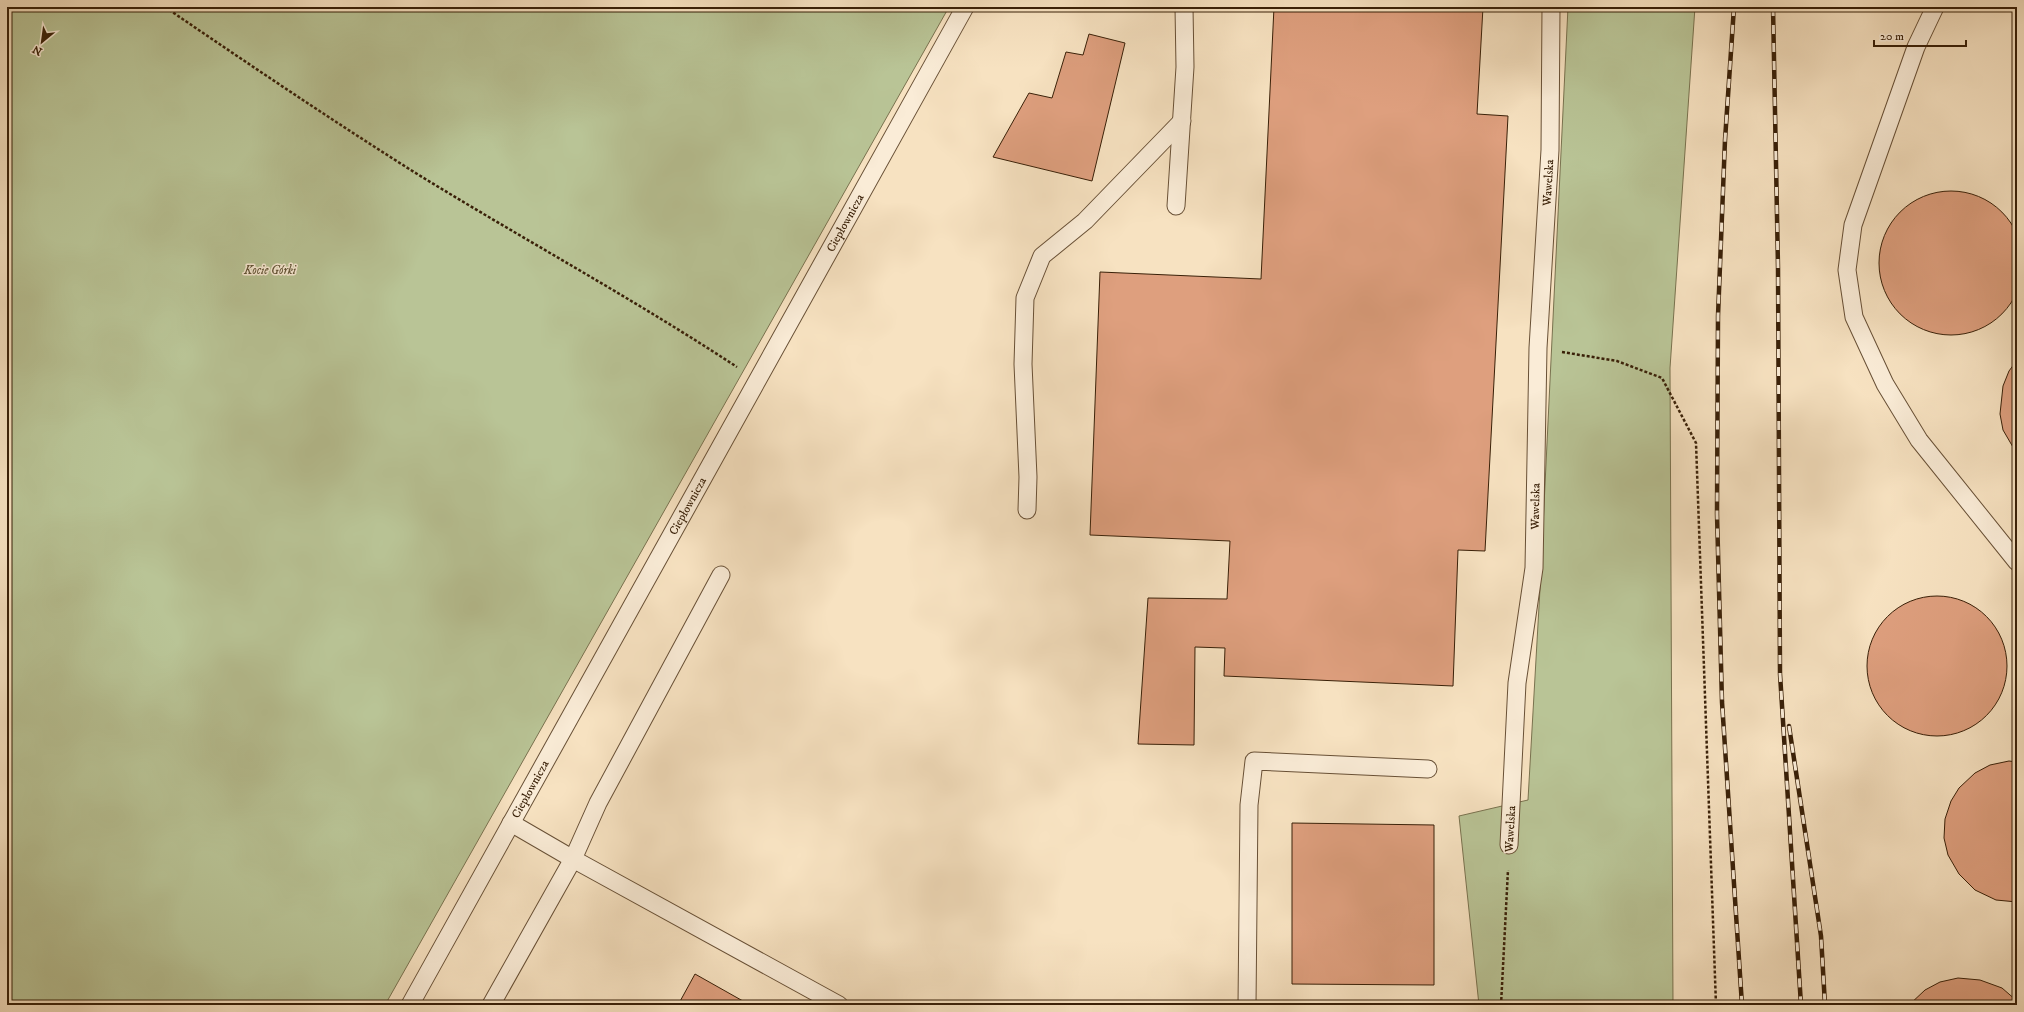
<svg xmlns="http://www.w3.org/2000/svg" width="2024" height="1012" viewBox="0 0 2024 1012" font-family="'IM FELL DW Pica',serif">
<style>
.green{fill:#b9c496;stroke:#79724f}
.building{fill:#de9f7e;stroke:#392008}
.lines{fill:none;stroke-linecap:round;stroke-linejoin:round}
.lane-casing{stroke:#685036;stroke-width:19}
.path{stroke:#392008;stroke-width:2.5;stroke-dasharray:3 2;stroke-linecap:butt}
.lane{stroke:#faecd7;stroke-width:17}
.rail-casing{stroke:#392008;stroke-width:4.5}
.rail{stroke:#faecd7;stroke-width:3;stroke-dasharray:9;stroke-linecap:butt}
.labels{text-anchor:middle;stroke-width:3;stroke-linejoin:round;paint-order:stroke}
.street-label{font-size:12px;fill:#392008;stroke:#faecd7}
.park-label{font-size:12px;font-style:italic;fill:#5f5133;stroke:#faecd7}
</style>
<rect width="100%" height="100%" fill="#f7e2c1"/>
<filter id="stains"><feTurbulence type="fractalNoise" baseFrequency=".005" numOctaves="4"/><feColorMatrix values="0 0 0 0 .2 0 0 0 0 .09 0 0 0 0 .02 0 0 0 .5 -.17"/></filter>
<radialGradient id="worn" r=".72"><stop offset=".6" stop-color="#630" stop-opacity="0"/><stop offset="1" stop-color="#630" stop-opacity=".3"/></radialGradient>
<g class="green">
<path d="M7,7h942l-564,998h-378z"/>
<path d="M1568,7h127l-25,361 3,637h-194l-20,-189 69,-16 12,-211z"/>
</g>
<g class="building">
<path d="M1274,7h209l-6,107 31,2 -23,435 -27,-1 -5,136 -229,-10 1,-28 -30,-1 -1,98 -56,-1 10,-146 79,1 3,-58 -140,-6 10,-263 161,7z"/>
<path d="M1089,34l36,9 -33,138 -99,-24 36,-64 23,5 14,-46 17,3z"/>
<circle cx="1951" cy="263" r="72"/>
<path d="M2017,360v94l-14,-24 -3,-16 3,-28 6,-15z"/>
<circle cx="1937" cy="666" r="70"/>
<path d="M2009,761l8,1v140l-21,-2 -21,-10 -16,-16 -11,-19 -4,-17 1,-19 6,-18 8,-13 16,-15 15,-8z"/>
<path d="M1292,823l142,2v160l-142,-1z"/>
<path d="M695,974l55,31h-72z"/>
<path d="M1958,978l22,2 22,8 15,13v4h-108l16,-15 15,-8z"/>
</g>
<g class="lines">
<g class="lane-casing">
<g id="lane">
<path d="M1935,7l-19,40 -63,178 -6,45 7,47 31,67 34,56 98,122"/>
<path d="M1176,206l9,-139 -1,-60"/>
<path d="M1027,510l1,-33 -5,-113 2,-66 17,-42 43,-35 97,-100"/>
<path d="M511,823l62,36 25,-56 123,-228"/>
<path id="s1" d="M1509,845l8,-162 17,-115 4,-220 12,-198 1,-143"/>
<path id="s2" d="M410,1005l555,-998"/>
<path d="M491,1005l82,-146 266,146"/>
<path d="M1247,1005l2,-200 5,-44 174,8"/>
</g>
</g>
<g class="path">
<path d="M165,7c82,56 165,112 249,165 107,66 218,126 323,195"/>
<path d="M1562,352l55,9 45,17 34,65 20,562"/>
<path d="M1501,1005l7,-135"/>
</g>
<use href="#lane" class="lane"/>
<g class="rail-casing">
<g id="rail">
<path d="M1734,7l-9,133 -7,176 -1,198 5,188 20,303"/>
<path d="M1773,7l5,260 2,407 21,331"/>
<path d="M1789,726l32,210 4,69"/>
</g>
</g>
<use href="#rail" class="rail"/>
</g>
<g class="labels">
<g class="street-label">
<text dy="4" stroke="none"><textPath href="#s1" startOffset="664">Wawelska</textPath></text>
<text dy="4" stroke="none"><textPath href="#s2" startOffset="895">Ciepłownicza</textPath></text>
<text dy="4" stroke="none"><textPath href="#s2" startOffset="571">Ciepłownicza</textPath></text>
<text dy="4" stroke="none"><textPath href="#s1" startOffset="340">Wawelska</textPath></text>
<text dy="4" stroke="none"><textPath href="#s2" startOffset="247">Ciepłownicza</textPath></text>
<text transform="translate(1510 829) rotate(-87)" y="4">Wawelska</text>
</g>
<g class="park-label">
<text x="270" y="274">Kocie Górki</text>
</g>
</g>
<rect width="2024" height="1012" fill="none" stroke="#f7e2c1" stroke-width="24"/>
<rect x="8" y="8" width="2008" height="996" fill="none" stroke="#392008" stroke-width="2"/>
<rect x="12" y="12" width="2000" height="988" fill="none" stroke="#392008"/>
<g transform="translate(42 42) rotate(209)" stroke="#faecd7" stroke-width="3" paint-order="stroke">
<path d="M0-3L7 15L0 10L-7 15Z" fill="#392008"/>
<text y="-6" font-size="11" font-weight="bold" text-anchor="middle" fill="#392008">N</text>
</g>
<path d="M1874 40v6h92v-6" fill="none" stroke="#392008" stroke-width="2"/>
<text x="1880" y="40" font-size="12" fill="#392008" stroke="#faecd7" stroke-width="3" paint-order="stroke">20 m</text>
<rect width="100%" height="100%" filter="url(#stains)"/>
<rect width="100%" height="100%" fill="url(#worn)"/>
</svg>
